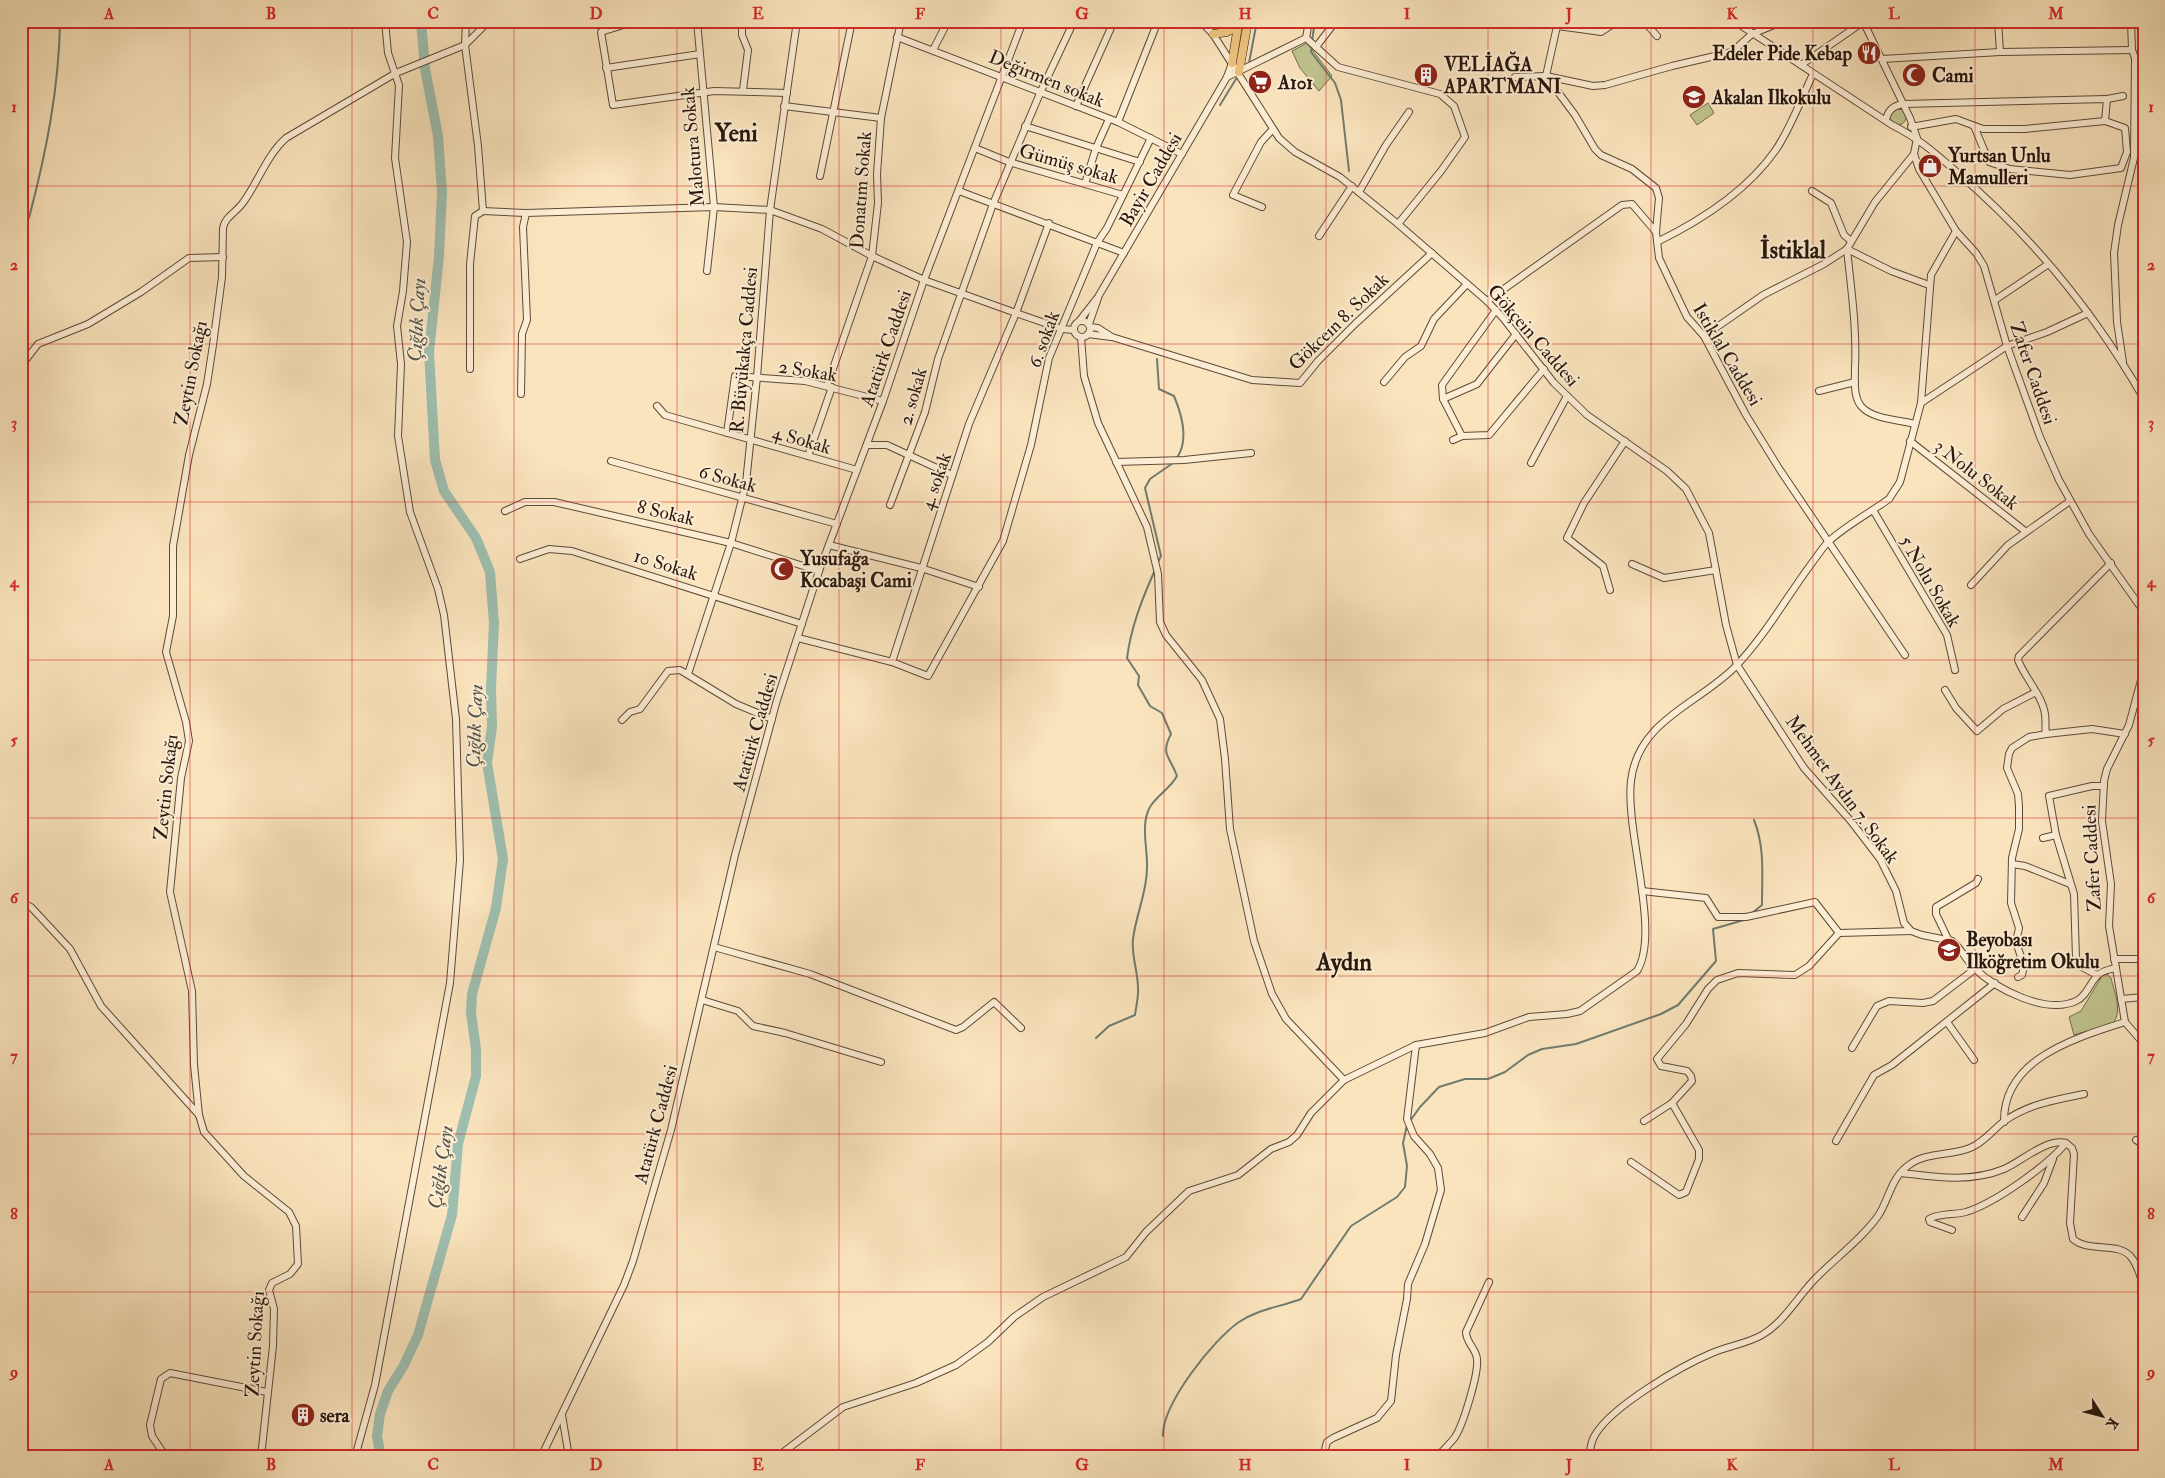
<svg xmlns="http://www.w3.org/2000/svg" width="2165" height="1478" viewBox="0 0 2165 1478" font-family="'IM FELL Double Pica',serif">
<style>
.green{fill:#c0c48f;stroke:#746e4e}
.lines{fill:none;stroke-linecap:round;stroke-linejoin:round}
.stream{stroke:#6f7c6e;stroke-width:2}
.river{stroke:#9ebfb0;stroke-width:10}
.minor-casing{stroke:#5d4a38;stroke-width:8}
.major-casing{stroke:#29170c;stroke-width:9}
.minor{stroke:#fcedd4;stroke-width:6}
.major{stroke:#edc27e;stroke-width:8}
.grid{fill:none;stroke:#d62828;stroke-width:1;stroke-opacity:0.55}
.labels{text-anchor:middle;stroke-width:4;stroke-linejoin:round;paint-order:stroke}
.poi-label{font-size:19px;font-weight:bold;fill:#29170c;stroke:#fcedd4;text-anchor:start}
.street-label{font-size:19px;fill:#29170c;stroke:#fcedd4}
.water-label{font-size:20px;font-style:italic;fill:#525245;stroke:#fcedd4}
.district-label{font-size:24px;font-weight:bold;fill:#29170c;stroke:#fcedd4}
.neatline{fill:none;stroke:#d62828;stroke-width:2}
.grid-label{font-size:16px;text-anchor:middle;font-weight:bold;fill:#d62828}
</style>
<rect width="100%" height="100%" fill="#fae4bd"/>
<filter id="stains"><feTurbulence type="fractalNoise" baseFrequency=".004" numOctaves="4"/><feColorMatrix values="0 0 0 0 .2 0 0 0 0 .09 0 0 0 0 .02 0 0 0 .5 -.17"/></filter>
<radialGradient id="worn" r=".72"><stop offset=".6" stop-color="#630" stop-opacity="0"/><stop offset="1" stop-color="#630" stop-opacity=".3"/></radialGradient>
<g class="green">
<path d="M1307,43l25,33 -13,15 -19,-23 -8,-17z"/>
<path d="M1708,103l6,10 -17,12 -7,-10z"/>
<circle cx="1898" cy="117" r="8"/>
<path d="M2107,974l4,4c3,13 12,33 2,45l-39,12 -5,-18 12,-6 21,-35z"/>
</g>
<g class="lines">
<g class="stream">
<path d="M1312,41l3,-20"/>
<path d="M1312,46l-1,6 24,31 6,17 8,71"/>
<path d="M1249,63l8,-42"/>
<path d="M1220,105l16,-26"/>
<path d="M21,223l8,-5c17,-65 30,-129 31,-197"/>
<path d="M1157,359l2,30 15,7c8,19 16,45 2,63"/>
<path d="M1157,564l4,-8 -16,-68 5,-9 23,-16"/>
<path d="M1751,914l11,-9c0,-29 3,-58 -8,-85"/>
<path d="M1096,1038l13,-12 26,-11c1,-8 3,-16 3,-23 1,-18 -7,-36 -5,-53 3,-25 14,-46 14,-71 1,-18 -7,-44 3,-61 7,-12 20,-18 27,-31 -7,-20 -17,-21 -6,-42l-9,-21 -12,-7 -12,-21 1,-9 -12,-18c4,-31 15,-59 28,-88"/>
<path d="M1410,1121l10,-14 19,-20 26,-8h23l17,-7 23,-17 14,-6 34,-5 85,-30 17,-9 38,-44 -3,-32 31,-9"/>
<path d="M1163,1436c-1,-32 50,-96 76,-114 19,-13 41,-15 62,-23l50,-73 46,-29 8,-10 2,-21 -4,-23 4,-18"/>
</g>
<path class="river" d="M381,1457l-4,-21 3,-22 8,-23 16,-26 14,-30 34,-120 6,-71 18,-68v-27l-5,-36 1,-19 24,-86 7,-49 -16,-96 5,-36 -1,-38 3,-66 -4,-51 -14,-34 -32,-47 -9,-31 -6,-108 10,-96 3,-64 -4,-56 -13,-67 -4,-48"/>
<g class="minor-casing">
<g id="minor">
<path d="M466,21l-1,24 13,101 5,65"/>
<path d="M636,21l-35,11 12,73 101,-14 73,2"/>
<path d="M697,21l17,186 -7,64"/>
<path d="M742,21v14l6,15 -5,40"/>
<path d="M1200,21l13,13 66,104 16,14 45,25 58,47 89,77 16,17 51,65 33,32 80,56 19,18 23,44 17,92 11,40 67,103 46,52 30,39 16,32 8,32 7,8 11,4 30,6c9,7 14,19 22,27 22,21 72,47 102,33 11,-5 14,-19 22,-26 5,-5 13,-6 18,-7"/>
<path d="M1548,21l9,5"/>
<path d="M1580,21v8l-23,-3 -11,50 47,10 12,-1 67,-19 60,-14 20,-18 32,-13"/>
<path d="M1644,21l13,15"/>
<path d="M1734,21l158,104c28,14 44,29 67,49 73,63 137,141 185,225"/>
<path d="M1863,21l47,97 7,20 -3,16 5,15 37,62 20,22 8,13 23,80 33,91 19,43 30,54 55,78"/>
<path d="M1998,21l2,31"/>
<path d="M1580,29l21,3 17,-11"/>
<path d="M897,37l221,85 64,32"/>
<path d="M1306,38l3,-17"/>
<path d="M1316,47l20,-26"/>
<path d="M933,50l15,-29"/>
<path d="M1882,59l118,-7 132,-2"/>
<path d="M1801,65l62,-43"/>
<path d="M606,68l94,-14"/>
<path d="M1227,77l79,-39 32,29 102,27 14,12 11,31 -24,34 -43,53"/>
<path d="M1515,77l31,-1 29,39 20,34 6,6 31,14 24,19 3,10 -3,34 3,26 28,59 17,19 42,79 34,55 125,185"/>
<path d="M2107,99l16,-3"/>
<path d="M784,106l97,12"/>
<path d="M1076,106l38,-85"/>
<path d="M1886,120c2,-10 7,-14 17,-16l204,-5 -2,22 -80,8h-42l-27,-10 -45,8"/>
<path d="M1118,122l40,-101"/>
<path d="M1025,126l115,36"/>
<path d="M1974,126l15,36 21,7 60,6 51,-7 6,-16 -2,-24 -20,-7"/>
<path d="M975,148l34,14 114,33"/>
<path d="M820,176l32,-155"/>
<path d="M1085,184l11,-36 13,-29"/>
<path d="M959,191l165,62"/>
<path d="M1812,191l19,12 13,32 7,6"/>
<path d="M1359,192l27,-47 23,-33"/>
<path d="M1262,207l-29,-12 28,-53 12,-13"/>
<path d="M483,211l43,2 188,-6 56,3 52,19 50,27 52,24 92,33 46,16 12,1"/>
<path d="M1319,236l33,-50"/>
<path d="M1657,242c45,-22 89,-50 118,-91 16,-23 26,-52 38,-77"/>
<path d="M1847,249c4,40 10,79 8,119 0,12 -2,28 6,38 10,13 39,14 54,18"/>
<path d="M1847,249l44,22 38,14"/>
<path d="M1995,300l52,-35"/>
<path d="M1487,301l135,-96 10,-1 24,28"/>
<path d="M1080,320l18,-23 129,-220 5,-14"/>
<circle cx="1082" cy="329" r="8"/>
<path d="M1089,324l9,-26"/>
<path d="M1090,327l8,1 14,9 140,43 48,3 18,-22 37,-37 77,-71"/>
<path d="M1088,334l23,3"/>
<path d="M1704,336l59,-41 61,-31 23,-15 28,-47 39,-48"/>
<path d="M1081,337l3,39 14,47 49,104 11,47 2,48 6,13 36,45 18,39 5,40 5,70 24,112 18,53 14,25 58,61"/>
<path d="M2123,362l-6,-40 -3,-69 4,-28 16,-67 1,-100 -3,-8 -1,-29"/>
<path d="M21,366l17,-22 50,-20 53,-32 48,-34 34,-1"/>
<path d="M470,369v-105l5,-48 8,-5"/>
<path d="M1384,382l21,-25 16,-11 13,-27 33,-35"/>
<path d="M827,386l45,-130 6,-53 -1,-29 4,-56 20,-97"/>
<path d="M1819,391l36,-9"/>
<path d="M521,394l1,-60 5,-14 -4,-93 3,-14"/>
<path d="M1443,399l34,-15 39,-50"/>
<path d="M1921,403l86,-57 40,-14 41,-19"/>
<path d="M657,406l8,9 192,55"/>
<path d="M727,433l8,-57 70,5 78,20"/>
<path d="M1462,436l-19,-37 -1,-14 54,-75"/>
<path d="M1453,440l9,-4 27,-1 55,-66"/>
<path d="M1910,441l115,90"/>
<path d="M868,445h19l65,30"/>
<path d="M808,456l24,-69"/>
<path d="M611,461l226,63"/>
<path d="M1116,462l68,-2 67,-7"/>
<path d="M1531,463l36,-67"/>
<path d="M890,505l35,-93 13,-53 55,-155 48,-113 33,-70"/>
<path d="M1873,510l74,125 8,35"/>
<path d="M505,511l20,-9h29l177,41 88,28"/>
<path d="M829,545l92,23 58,19"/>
<path d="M520,559l29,-10 23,2 230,73"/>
<path d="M1632,564l32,14 52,-8"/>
<path d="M1971,585l37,-40 62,-44"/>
<path d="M1610,590l-7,-24 -36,-28 17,-35 41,-62"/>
<path d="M798,638l94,24 36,14 75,-135 28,-96 18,-87 48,-115 10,-15 44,-90"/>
<path d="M892,662l77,-238 47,-111 33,-90"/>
<path d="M2144,669l-15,56 -22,44 -3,12 -2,40 9,63 -2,42 16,96 19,22"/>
<path d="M688,674l43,-131 15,-60 11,-106 13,-167 27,-189"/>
<path d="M1945,690l11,18 21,23 26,-22 33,-17"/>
<path d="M622,720l8,-8 10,-3 28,-38 12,-1 56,34 36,15"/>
<path d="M2046,734c-1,-6 0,-13 -1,-20 -3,-19 -20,-36 -27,-54l1,-4 92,-93"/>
<path d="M2056,835l-7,-39 43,-10h12"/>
<path d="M2043,838l13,-3 18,59 2,64 4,8 17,9"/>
<path d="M2012,864l13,2 45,18"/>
<path d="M1642,891l64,7 12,19h28l69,-15 24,31 72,-2"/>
<path d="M21,902l10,5 39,42 31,57 98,109"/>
<path d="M1948,939l-12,-25v-7l40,-24 2,-4"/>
<path d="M714,947l96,27 146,56 7,-3 31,-25 27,26"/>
<path d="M2114,959h30"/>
<path d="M2018,977l4,-2 2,-9 -8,-24 3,-14 -8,-25 1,-45 7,-29v-23l-1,-12 -11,-26 2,-14 3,-6 17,-11 17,-3 46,-5 33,5"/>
<path d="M2121,999l23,-2"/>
<path d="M702,1000l36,11 15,15 32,7 96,29"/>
<path d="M1947,1022l27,38"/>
<path d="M1852,1048l25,-42 12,-5 34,2 10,-2 42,-32"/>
<path d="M2142,1085l2,4"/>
<path d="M1644,1121l28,-18 20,-22 -1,-5 -4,-5 -26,-5 -4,-7 29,-35 22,-35 9,-9 21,-7 57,2 14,-9 30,-33"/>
<path d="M2004,1122c-1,-63 71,-84 121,-100"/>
<path d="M2136,1140l8,5"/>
<path d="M1836,1141l38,-66 18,-10 103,-82"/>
<path d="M1631,1162l48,33 7,-3 13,-33v-9l-27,-47"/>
<path d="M1901,1173c34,4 69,10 103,-4 17,-7 42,-31 62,-26l6,5 2,6 -4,69 3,16c16,14 45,2 58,18 7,8 9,20 13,29"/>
<path d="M2022,1217l22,-34 9,-24"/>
<path d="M1952,1230l-22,-8 -1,-3c9,-6 26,-4 37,-7 29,-9 81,-46 100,-69"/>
<path d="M562,1415l7,42"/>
<path d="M166,1457l-14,-21 -2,-11 11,-46 9,-6 97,19"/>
<path d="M261,1457l12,-111 1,-37 -5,-19 3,-7 18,-9 8,-10 -2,-38 -7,-14 -45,-36 -40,-44 -5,-17 -5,-50 -2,-74 -22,-99 11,-114 8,-37 -3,-19 -20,-70 7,-36v-70l16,-91 18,-71 6,-39 9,-68 1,-49c2,-11 12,-15 19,-24 16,-21 24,-48 44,-66l110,-65 69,-28 24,-24"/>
<path d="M355,1457l20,-72 75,-402 10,-123 -4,-141 -12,-104 -6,-26 -28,-77 -12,-76 3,-72 -4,-38 6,-35 4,-49 -12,-84 4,-73 -11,-32 -3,-32"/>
<path d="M541,1457l83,-172 9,-24 38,-131 64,-275 42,-155 42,-129 64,-170 41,-121 99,-259"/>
<path d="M777,1457l66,-50 73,-24 40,-18 32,-23 26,-25 29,-20 83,-40 20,-25 43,-41 49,-16 33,-26 18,-7 8,-7 14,-22 33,-33 72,-35 69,-12 44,-16 38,-3 13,-3 57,-40c24,-38 -12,-140 -6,-190 7,-62 69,-77 106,-116 28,-30 48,-65 72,-98 6,-8 12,-17 18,-24 15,-15 44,-31 62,-44l11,-17 21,-79 10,-128 25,-44"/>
<path d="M1323,1457l4,-15 6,-4 44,-20 14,-17 5,-46 11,-56 1,-15 17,-40 16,-54 -3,-22 -8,-14 -16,-18 -7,-17 9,-74"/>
<path d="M1437,1457c6,-7 13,-13 18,-20 8,-12 24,-64 22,-78 -1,-11 -11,-16 -11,-27l23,-50"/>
<path d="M1589,1457c1,-8 2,-16 6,-22 17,-29 86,-69 117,-82 16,-7 34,-9 50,-18 21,-12 35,-37 52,-55 21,-22 46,-39 64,-64 11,-16 13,-39 31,-51 17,-13 41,-9 61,-17 13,-5 22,-17 33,-26 25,-18 52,-22 81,-28"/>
</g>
</g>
<g class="major-casing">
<g id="major">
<path d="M1213,34l14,-2 11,-6 1,-3"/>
<path d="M1232,63l6,-37"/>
<path d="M1239,72l9,-51"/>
</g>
</g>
<use href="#minor" class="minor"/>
<use href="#major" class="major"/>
</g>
<path class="grid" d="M190,21v1436M352,21v1436M514,21v1436M677,21v1436M839,21v1436M1001,21v1436M1164,21v1436M1326,21v1436M1488,21v1436M1651,21v1436M1813,21v1436M1975,21v1436M21,186h2123M21,344h2123M21,502h2123M21,660h2123M21,818h2123M21,976h2123M21,1134h2123M21,1292h2123"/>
<defs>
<g id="restaurant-disc" transform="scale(1.25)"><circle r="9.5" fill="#8f2418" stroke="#fcedd4"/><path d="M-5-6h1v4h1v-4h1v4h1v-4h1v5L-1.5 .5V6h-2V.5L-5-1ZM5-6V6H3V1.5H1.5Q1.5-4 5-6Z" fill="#fff"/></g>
<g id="building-disc" transform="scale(1.25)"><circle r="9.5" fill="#8f2418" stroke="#fcedd4"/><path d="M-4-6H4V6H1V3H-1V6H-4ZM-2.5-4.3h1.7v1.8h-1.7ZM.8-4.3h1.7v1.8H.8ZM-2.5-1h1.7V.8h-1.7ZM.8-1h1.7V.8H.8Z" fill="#fff"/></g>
<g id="mosque-disc" transform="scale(1.25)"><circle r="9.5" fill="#8f2418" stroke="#fcedd4"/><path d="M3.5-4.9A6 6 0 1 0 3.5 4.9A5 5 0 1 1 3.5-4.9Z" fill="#fff"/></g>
<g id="supermarket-disc" transform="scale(1.25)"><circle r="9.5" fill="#8f2418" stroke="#fcedd4"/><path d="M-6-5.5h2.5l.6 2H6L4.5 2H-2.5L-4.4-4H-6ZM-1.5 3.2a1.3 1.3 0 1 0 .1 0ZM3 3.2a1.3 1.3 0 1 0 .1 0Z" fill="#fff"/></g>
<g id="school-disc" transform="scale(1.25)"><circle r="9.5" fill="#8f2418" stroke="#fcedd4"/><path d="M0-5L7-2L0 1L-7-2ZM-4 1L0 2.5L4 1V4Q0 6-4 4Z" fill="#fff"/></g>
<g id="shop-disc" transform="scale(1.25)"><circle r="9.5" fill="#8f2418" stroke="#fcedd4"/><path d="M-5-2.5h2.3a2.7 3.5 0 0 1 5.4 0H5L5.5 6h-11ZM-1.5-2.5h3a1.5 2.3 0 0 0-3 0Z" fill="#fff"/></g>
</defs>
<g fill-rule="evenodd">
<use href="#restaurant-disc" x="1869" y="53"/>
<use href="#building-disc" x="1426" y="75"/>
<use href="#mosque-disc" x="1914" y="75"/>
<use href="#supermarket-disc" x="1260" y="82"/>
<use href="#school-disc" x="1694" y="97"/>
<use href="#shop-disc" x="1930" y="166"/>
<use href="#mosque-disc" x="782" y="569"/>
<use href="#school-disc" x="1949" y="950"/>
<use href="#building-disc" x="303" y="1415"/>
</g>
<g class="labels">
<g class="poi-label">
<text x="1852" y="60" text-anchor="end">Edeler Pide Kebap</text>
<text x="1444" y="71">VELİAĞA<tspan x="1444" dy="22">APARTMANI</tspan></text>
<text x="1932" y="82">Cami</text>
<text x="1278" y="89">A101</text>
<text x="1712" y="104">Akalan Ilkokulu</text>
<text x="1948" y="162">Yurtsan Unlu<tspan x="1948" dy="22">Mamulleri</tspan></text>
<text x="800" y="565">Yusufağa<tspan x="800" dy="22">Kocabaşi Cami</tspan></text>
<text x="1966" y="946">Beyobası<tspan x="1966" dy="22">Ilköğretim Okulu</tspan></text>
<text x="320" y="1422">sera</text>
</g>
<g class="street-label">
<text transform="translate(1047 78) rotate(22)" y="7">Değirmen sokak</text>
<text transform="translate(692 147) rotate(-95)" y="7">Malotura Sokak</text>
<text transform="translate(1069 163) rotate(16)" y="7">Gümüş sokak</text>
<text transform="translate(1150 179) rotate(-60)" y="7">Bayir Caddesi</text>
<text transform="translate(860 190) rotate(-86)" y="7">Donatım Sokak</text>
<text transform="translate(1338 321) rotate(-44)" y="7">Gökceın 8. Sokak</text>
<text transform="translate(1534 335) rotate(49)" y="7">Gökçein Caddesi</text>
<text transform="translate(1043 339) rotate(-70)" y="7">6. sokak</text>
<text transform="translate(885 348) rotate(-71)" y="7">Atatürk Caddesi</text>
<text transform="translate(743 350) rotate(-85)" y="7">R. Büyükakça Caddesi</text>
<text transform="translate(1728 354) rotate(59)" y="7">Istiklal Caddesi</text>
<text transform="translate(808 370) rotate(9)" y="7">2 Sokak</text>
<text transform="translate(190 373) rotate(-79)" y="7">Zeytin Sokağı</text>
<text transform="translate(2034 373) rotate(71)" y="7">Zafer Caddesi</text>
<text transform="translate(912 396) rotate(-74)" y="7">2. sokak</text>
<text transform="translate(802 439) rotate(16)" y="7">4 Sokak</text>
<text transform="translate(1977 474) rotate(38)" y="7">3 Nolu Sokak</text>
<text transform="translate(728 478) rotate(15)" y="7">6 Sokak</text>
<text transform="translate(935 481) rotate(-71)" y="7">4. sokak</text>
<text transform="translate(666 512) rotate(13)" y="7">8 Sokak</text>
<text transform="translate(666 564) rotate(17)" y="7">10 Sokak</text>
<text transform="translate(1931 581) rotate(60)" y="7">5 Nolu Sokak</text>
<text transform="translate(754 732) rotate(-74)" y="7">Atatürk Caddesi</text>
<text transform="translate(165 787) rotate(-84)" y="7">Zeytin Sokağı</text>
<text transform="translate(1843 789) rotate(54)" y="7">Mehmet Aydın 7. Sokak</text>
<text transform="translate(2091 858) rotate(-93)" y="7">Zafer Caddesi</text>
<text transform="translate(655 1124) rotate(-75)" y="7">Atatürk Caddesi</text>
<text transform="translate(254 1344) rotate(-87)" y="7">Zeytin Sokağı</text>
</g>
<g class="water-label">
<text transform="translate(416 320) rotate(-87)" y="7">Çığlık Çayı</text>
<text transform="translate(474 726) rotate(-88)" y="7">Çığlık Çayı</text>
<text transform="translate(440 1167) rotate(-82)" y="7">Çığlık Çayı</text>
</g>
<g class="district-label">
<text x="736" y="141">Yeni</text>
<text x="1793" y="258">İstiklal</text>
<text x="1344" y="970">Aydın</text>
</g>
</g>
<rect width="2165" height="1478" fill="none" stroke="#fae4bd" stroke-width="55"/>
<g transform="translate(2102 1416) rotate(126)" stroke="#fcedd4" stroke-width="4" paint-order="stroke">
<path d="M0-4L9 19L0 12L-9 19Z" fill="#29170c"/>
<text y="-8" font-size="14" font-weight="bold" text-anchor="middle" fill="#29170c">K</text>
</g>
<rect x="28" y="28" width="2110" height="1422" class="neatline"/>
<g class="grid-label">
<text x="109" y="19">A</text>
<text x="271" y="19">B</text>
<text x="433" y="19">C</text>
<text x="596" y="19">D</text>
<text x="758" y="19">E</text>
<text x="920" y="19">F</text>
<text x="1082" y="19">G</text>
<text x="1245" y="19">H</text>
<text x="1407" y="19">I</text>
<text x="1569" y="19">J</text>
<text x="1732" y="19">K</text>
<text x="1894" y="19">L</text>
<text x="2056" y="19">M</text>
<text x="14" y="112">1</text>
<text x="2151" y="112">1</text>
<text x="14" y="270">2</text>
<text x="2151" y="270">2</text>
<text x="14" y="428">3</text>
<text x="2151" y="428">3</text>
<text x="14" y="587">4</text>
<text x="2151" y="587">4</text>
<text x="14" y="745">5</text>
<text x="2151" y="745">5</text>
<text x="14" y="903">6</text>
<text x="2151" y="903">6</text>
<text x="14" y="1061">7</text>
<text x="2151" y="1061">7</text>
<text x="14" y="1219">8</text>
<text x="2151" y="1219">8</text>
<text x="14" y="1377">9</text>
<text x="2151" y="1377">9</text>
<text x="109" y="1470">A</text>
<text x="271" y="1470">B</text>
<text x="433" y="1470">C</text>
<text x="596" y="1470">D</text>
<text x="758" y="1470">E</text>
<text x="920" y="1470">F</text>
<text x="1082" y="1470">G</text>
<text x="1245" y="1470">H</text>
<text x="1407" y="1470">I</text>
<text x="1569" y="1470">J</text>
<text x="1732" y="1470">K</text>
<text x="1894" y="1470">L</text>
<text x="2056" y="1470">M</text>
</g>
<rect width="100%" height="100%" filter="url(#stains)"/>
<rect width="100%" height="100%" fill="url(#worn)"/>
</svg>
